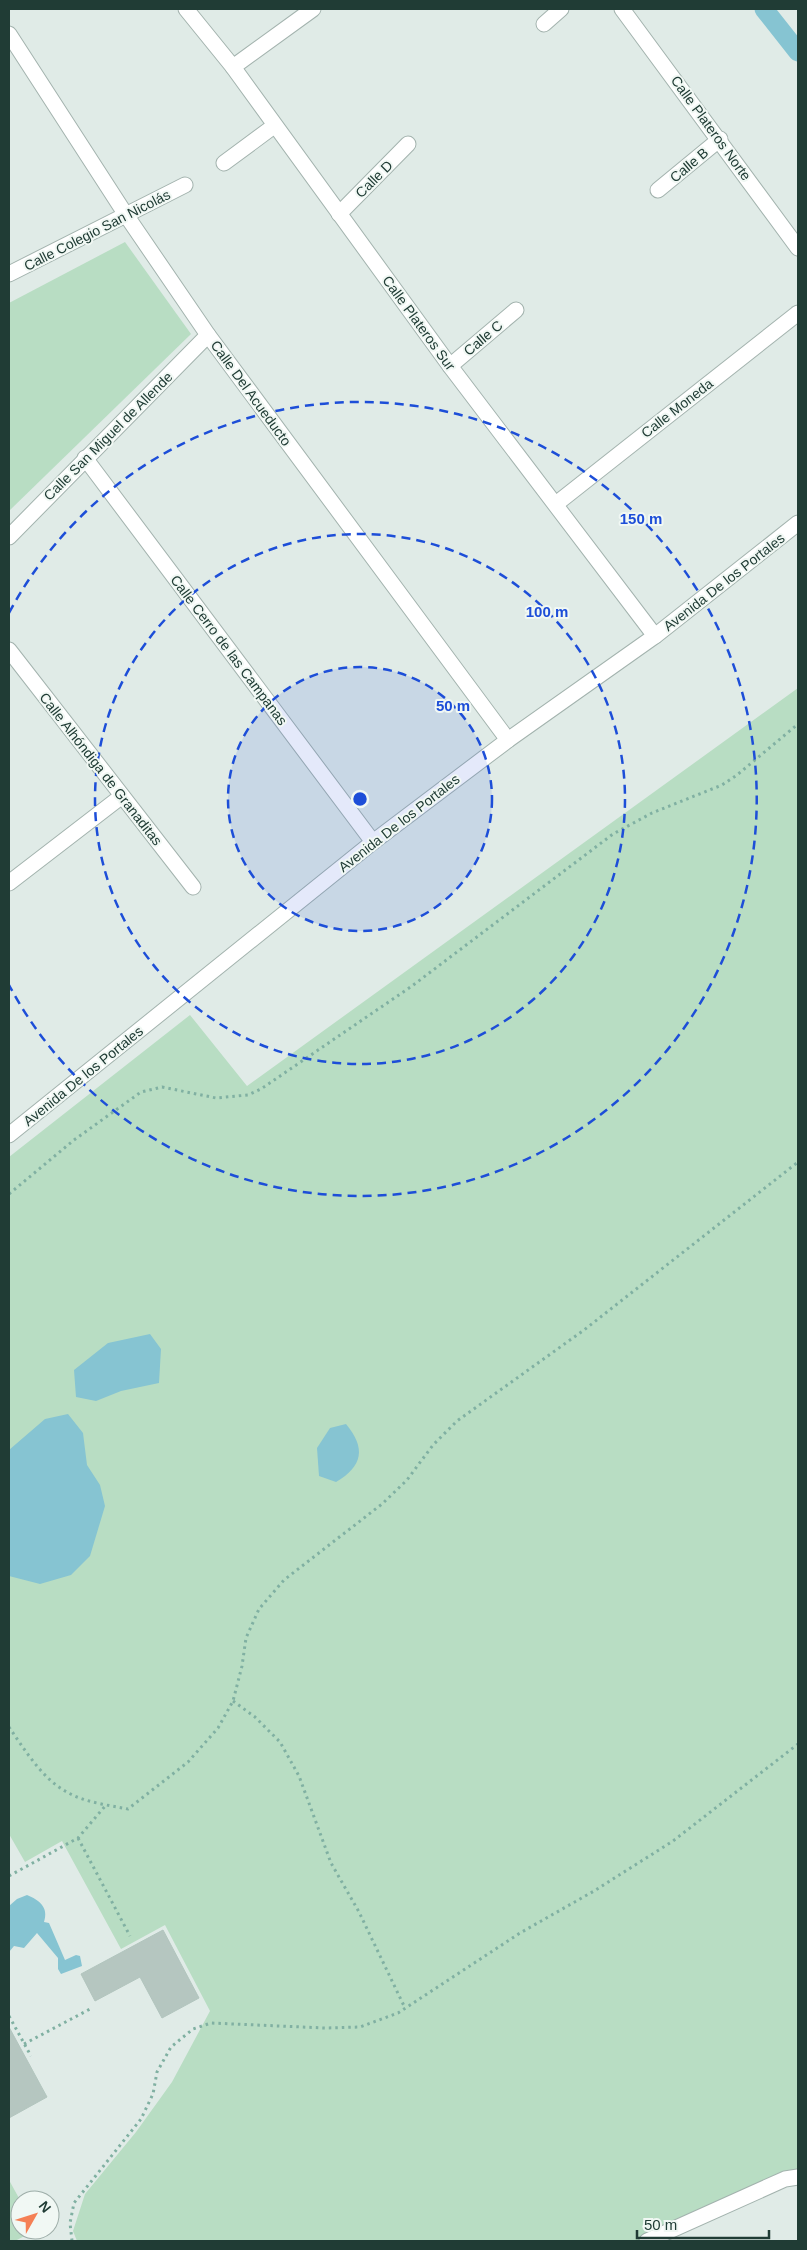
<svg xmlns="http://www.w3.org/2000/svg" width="807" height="2250" viewBox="0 0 807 2250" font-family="Helvetica,sans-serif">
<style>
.green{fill:#b8ddc3}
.water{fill:#86c4d2}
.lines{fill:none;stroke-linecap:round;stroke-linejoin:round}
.canal{stroke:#86c4d2;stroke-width:19}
.building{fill:#b5c6c0;stroke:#b2c5be}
.minor-casing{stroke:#a3b3ae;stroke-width:17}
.path{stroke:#80b0a2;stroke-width:3;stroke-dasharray:2.5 4;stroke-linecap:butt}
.minor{stroke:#fff;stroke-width:15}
.ring{fill:none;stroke:#1d4ed8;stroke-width:2.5;stroke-dasharray:9 6}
.labels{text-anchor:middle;stroke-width:4;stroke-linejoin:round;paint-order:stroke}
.street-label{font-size:14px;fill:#203c35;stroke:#f1f8f4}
.centre{fill:#1d4ed8;stroke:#f1f8f4;stroke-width:2.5}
.ring-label{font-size:15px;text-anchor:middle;font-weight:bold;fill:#1d4ed8;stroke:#f1f8f4;stroke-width:4;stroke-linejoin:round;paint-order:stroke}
</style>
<rect width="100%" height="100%" fill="#e0ebe7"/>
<g class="green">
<path d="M125,242l66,92 -182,177v-208z"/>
<path d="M798,688v1482l-161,71h-560l-4,-10 12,-37 51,-62 36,-50 38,-71 -45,-86 -44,24 -59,-108 -37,21 -16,-28v-677l181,-142 57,71z"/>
<path d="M9,2180l11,20v30h16l-21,11h-6z"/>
</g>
<g class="water">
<path d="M150,1334l11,15 -2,34 -38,8 -25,10 -20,-4 -2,-27 34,-27z"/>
<path d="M68,1414l15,19 4,32 13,20 5,21 -15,50 -19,19 -31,9 -31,-8v-126l36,-31z"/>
<path d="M346,1424c20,24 17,42 -10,58l-17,-6 -2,-28 13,-20z"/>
<path d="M27,1895c12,5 22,12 17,27l5,1 16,37 11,-5 4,1 2,10 -21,8 -3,-5v-11l-21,-25 -13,15 -10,-2 -5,6v-46l8,-7z"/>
</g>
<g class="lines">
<path class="canal" d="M764,9l34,43"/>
</g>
<g class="building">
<path d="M163,1930l36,68 -37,20 -22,-41 -45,24 -14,-27z"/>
<path d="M9,2027l38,70 -38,21z"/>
</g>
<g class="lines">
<g class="minor-casing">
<g id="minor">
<path d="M186,9l47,58 217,299 205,270"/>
<path d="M622,9l176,239"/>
<path d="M544,24l17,-15"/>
<path d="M9,34l117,181 82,120 300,405"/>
<path d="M233,67l80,-58"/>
<path d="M224,163l50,-37"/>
<path d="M658,190l62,-51"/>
<path d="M339,214l69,-70"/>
<path d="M9,274l176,-89"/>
<path d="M450,366l66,-56"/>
<path d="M85,458l288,384"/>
<path d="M556,504l242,-191"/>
<path d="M9,537l199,-202"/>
<path d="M9,650l184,237"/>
<path d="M9,883l113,-87"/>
<path d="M9,1135l364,-293 135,-102 147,-104 143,-113"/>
<path d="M647,2241l138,-62 13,-2"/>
</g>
</g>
<g class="path">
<path d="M9,1194l65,-54 67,-48 21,-5 54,11 32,-3 13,-6 151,-103 201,-152 39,-21 70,-28 15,-10 61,-51"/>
<path d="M233,1701l22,16 25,25 19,34 32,87 28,49 46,96"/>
<path d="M9,1727c15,22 33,51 56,64 18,11 42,14 63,18l60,-47 30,-34 15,-27 9,-35 4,-28 13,-29 25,-29 98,-76 25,-24 26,-35 24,-24 127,-91 214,-168"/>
<path d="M78,1838l52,98"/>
<path d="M9,1876l69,-38 28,-33"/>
<path d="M9,2016l22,40"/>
<path d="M24,2044l68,-36"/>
<path d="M72,2241l-2,-18 4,-20 67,-84 12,-25 4,-22 14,-25 22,-18 18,-6 114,5 35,-1 38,-14 122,-80 74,-42 79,-50 125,-97"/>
</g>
<use href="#minor" class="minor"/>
</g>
<circle cx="360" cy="799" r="132" fill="#1d4ed8" fill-opacity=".12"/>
<g class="ring">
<circle cx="360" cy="799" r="132"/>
<circle cx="360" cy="799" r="265"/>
<path d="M9 613A397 397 0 1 1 9 985"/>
</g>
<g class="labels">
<g class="street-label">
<text transform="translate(711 128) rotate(54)" y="5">Calle Plateros Norte</text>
<text transform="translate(689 165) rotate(-40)" y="5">Calle B</text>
<text transform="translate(374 179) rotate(-45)" y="5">Calle D</text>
<text transform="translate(97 230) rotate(-27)" y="5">Calle Colegio San Nicolás</text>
<text transform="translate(419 323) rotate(54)" y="5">Calle Plateros Sur</text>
<text transform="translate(483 338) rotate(-40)" y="5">Calle C</text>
<text transform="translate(251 393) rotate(54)" y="5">Calle Del Acueducto</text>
<text transform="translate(677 408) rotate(-38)" y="5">Calle Moneda</text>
<text transform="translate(108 436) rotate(-45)" y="5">Calle San Miguel de Allende</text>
<text transform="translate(724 582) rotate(-38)" y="5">Avenida De los Portales</text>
<text transform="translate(229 650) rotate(53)" y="5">Calle Cerro de las Campanas</text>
<text transform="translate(101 769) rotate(52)" y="5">Calle Alhóndiga de Granaditas</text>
<text transform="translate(399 823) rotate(-38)" y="5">Avenida De los Portales</text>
<text transform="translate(83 1076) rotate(-39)" y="5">Avenida De los Portales</text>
</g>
</g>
<circle cx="360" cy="799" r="8" class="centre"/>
<g class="ring-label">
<text x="641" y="524">150 m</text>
<text x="547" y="617">100 m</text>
<text x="453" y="711">50 m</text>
</g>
<rect width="807" height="2250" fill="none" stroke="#203c35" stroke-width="20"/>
<g transform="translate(35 2215) rotate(51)"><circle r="24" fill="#f1f8f4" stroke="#9dada8"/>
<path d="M0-4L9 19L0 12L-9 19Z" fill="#f58055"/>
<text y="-8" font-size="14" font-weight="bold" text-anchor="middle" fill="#203c35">N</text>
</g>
<path d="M637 2230v8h132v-8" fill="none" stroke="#203c35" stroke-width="2.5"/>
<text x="644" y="2230" font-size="15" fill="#203c35" stroke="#f1f8f4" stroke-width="4" paint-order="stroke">50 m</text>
</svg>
